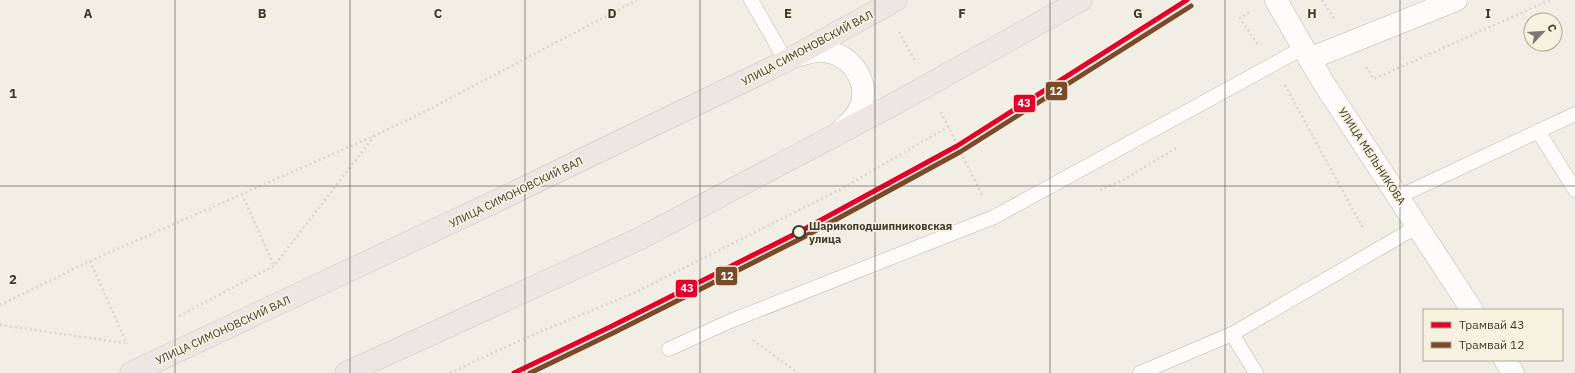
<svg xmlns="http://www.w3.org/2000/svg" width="1575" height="373" viewBox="0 0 1575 373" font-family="'IBM Plex Sans',sans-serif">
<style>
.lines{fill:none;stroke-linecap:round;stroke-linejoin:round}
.lane-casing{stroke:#bab8b0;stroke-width:15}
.street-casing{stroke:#bab8b0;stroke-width:23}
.secondary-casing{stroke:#bab8b0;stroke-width:23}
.primary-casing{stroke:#cbc9c4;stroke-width:23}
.path{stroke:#d8d6d3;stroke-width:2.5;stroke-dasharray:2 3;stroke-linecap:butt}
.lane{stroke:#fdfcfb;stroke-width:14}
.street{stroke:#fdfcfb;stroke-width:22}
.secondary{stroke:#fdfcfb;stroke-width:22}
.primary{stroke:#eee6e2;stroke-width:22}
.tram-1-casing{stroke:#f7f1df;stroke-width:8}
.tram-2-casing{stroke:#f7f1df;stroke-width:8}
.tram-1{stroke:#e4002b;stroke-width:5}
.tram-2{stroke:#7a4b2a;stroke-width:5}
.grid{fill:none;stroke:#3b3831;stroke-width:1;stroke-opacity:0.55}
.stop-dot{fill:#f7f1df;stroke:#3b3831;stroke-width:2}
.labels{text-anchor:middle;stroke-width:3.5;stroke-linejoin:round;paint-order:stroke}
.street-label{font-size:11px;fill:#3b3831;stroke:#f7f1df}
.stop-label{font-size:11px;font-weight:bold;fill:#3b3831;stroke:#f7f1df;text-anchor:start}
.grid-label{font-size:13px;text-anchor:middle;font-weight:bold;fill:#3b3831;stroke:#f7f1df;stroke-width:3.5;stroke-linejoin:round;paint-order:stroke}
.line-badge{stroke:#f7f1df;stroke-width:1.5}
.badge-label{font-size:11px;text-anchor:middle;font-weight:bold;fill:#fff}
</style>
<rect width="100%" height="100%" fill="#f1eee5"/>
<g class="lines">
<g class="lane-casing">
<g id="lane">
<path d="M751,0l35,61"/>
<path d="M1538,131l37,59"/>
<path d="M1398,197l177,-83"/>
<path d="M1232,334l24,39"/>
<path d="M669,349l59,-27 266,-105 309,-169"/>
<path d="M1140,373l92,-39 186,-108"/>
</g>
</g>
<g class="street-casing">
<path id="street" d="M1309,59l147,-59"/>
</g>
<g class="secondary-casing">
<g id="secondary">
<path d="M1276,0l47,82 149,228"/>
<path d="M796,56c8,-2 20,-6 28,-5 29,3 49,35 34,61 -4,8 -13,14 -19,21"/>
<path d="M1505,360l8,13"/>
</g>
</g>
<g class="primary-casing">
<g id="primary">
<path d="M131,373l355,-167 300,-145 110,-61"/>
<path d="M346,373l293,-134 257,-136 185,-103"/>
</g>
</g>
<g class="path">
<path d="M1322,0l12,18"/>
<path d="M1249,12l-9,6 18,27"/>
<path d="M899,32l16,29"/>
<path d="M1366,67l8,12 176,-79"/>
<path d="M1285,85l78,143"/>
<path d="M941,112l41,83"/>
<path d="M1100,190l23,-10 55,-33"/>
<path d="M242,194l32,72"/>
<path d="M90,261l37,83"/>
<path d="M0,305l90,-44 286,-126 46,-22 215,-113"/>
<path d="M179,316l95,-50 101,-131"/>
<path d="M0,325l125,18"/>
<path d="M753,340l45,33"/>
<path d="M450,373l73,-34 113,-47 203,-102 109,-63"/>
</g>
<use href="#lane" class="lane"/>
<use href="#street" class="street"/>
<use href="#secondary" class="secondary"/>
<use href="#primary" class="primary"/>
<g class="tram-1-casing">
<path id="tram-1" d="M514,373l96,-46 189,-95 158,-86 230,-146"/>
</g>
<g class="tram-2-casing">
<path id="tram-2" d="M530,373l83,-40 189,-95 158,-86 231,-146"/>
</g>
<use href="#tram-1" class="tram-1"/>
<use href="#tram-2" class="tram-2"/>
</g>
<path class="grid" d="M175,0v373M350,0v373M525,0v373M700,0v373M875,0v373M1050,0v373M1225,0v373M1400,0v373M0,186h1575"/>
<circle class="stop-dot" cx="799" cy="232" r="6"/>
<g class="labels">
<g class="street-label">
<text transform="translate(807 48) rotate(-28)" y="4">УЛИЦА СИМОНОВСКИЙ ВАЛ</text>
<text transform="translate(1372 156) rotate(57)" y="4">УЛИЦА МЕЛЬНИКОВА</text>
<text transform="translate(516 192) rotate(-26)" y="4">УЛИЦА СИМОНОВСКИЙ ВАЛ</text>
<text transform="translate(223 330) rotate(-25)" y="4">УЛИЦА СИМОНОВСКИЙ ВАЛ</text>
</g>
<g class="stop-label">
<text x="809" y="230">Шарикоподшипниковская<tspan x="809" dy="13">улица</tspan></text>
</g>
</g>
<g class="grid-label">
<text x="88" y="18">A</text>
<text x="262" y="18">B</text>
<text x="438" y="18">C</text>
<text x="612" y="18">D</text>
<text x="788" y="18">E</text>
<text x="962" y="18">F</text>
<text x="1138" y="18">G</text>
<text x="1312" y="18">H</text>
<text x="1488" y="18">I</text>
<text x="13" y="98">1</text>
<text x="13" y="284">2</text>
</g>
<g class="line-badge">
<rect x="1045" y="81" width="23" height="20" rx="4" fill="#7a4b2a"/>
<rect x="1013" y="94" width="23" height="19" rx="4" fill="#e4002b"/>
<rect x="715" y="266" width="23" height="20" rx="4" fill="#7a4b2a"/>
<rect x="675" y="279" width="23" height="19" rx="4" fill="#e4002b"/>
</g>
<g class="badge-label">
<text x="1056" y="95">12</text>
<text x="1024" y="107">43</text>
<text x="727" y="280">12</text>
<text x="687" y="292">43</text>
</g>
<rect x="1423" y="309" width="140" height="52" fill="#f7f1df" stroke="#aca799"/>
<rect x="1431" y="322" width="20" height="6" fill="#e4002b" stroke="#aca799"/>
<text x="1459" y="329" font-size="12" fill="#3b3831">Трамвай 43</text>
<rect x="1431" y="342" width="20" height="6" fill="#7a4b2a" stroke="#aca799"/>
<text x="1459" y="349" font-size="12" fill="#3b3831">Трамвай 12</text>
<g transform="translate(1543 32) rotate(65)"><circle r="19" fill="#f7f1df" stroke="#aca799"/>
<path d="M0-3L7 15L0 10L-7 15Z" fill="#7b7870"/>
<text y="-6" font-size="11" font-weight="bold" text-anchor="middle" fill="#3b3831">С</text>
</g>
</svg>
